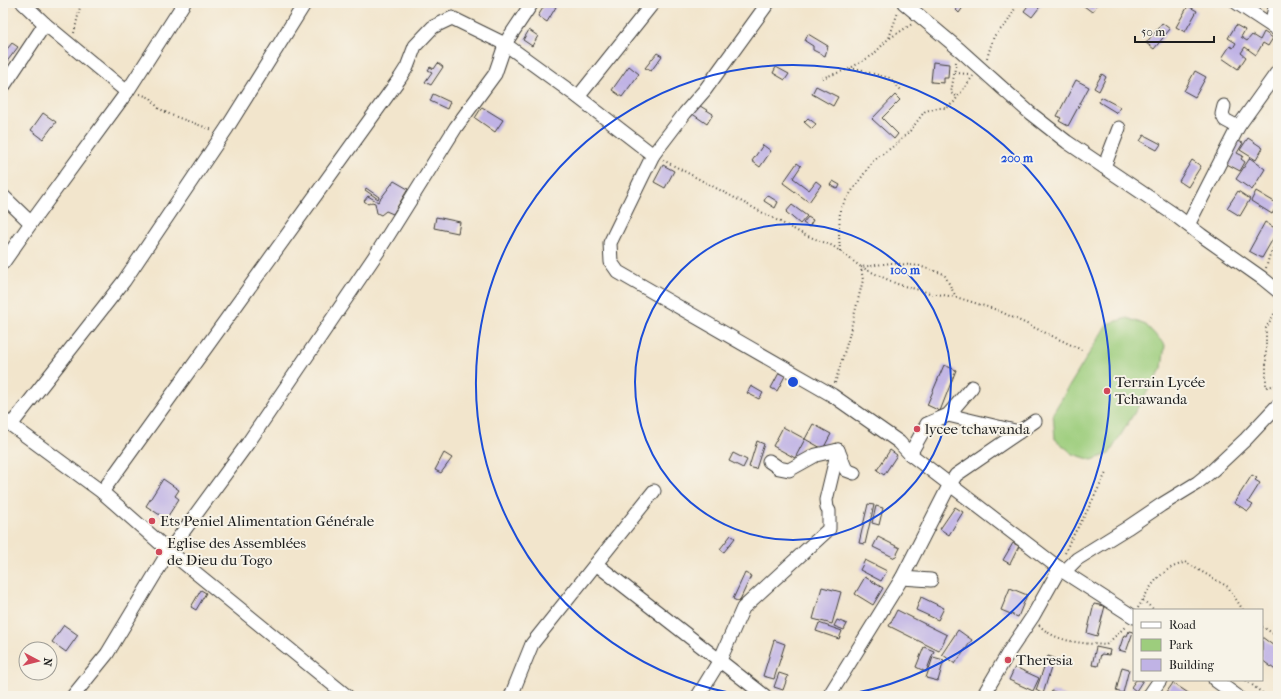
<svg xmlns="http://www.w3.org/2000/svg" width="1281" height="699" viewBox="0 0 1281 699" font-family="'IM FELL French Canon',serif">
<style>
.green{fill:#9dcd7d;stroke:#5c744c}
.building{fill:#c0b3e5}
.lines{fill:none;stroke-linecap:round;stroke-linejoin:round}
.minor-casing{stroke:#3c3a36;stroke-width:15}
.path{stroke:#3c3a36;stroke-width:2;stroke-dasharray:1 3;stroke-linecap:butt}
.minor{stroke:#fff;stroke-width:13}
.ring{fill:none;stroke:#1d4ed8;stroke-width:2}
.poi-dot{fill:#d1495b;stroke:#f7f3e8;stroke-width:1.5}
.labels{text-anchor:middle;stroke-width:4;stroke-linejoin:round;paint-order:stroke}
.poi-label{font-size:15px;fill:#1c1c1c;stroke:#f7f3e8;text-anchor:start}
.centre{fill:#1d4ed8;stroke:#f7f3e8;stroke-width:2}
.ring-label{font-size:12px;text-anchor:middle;font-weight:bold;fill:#1d4ed8;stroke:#f7f3e8;stroke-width:4;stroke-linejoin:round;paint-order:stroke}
</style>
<rect width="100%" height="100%" fill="#f7f3e8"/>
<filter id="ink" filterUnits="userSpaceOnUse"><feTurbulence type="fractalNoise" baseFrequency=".025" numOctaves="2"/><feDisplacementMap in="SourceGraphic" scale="8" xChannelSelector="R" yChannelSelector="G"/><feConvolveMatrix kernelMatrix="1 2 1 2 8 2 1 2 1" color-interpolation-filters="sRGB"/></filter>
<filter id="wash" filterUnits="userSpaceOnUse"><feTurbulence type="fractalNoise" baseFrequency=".012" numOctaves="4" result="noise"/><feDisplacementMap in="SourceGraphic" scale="16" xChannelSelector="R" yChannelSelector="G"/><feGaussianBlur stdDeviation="0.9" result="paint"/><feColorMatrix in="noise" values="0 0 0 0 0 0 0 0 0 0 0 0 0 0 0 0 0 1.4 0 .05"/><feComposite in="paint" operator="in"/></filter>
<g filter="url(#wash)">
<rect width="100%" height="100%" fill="#f2e5cc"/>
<path class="green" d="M1127,318l19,7 19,20 -3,23 -53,86 -17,6 -19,-6 -18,-15 -2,-26 54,-89z"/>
<g id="blocks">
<g class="building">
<path d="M546,3h3l7,4 -9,15 -9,-6z"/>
<path d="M961,3h5l-7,10 -3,-3z"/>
<path d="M1030,3h11l1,1 -10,13 -8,-6z"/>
<path d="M1080,3h19l-7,9z"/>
<path d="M1188,6l9,5 -12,21 -9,-5z"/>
<path d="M1162,23l8,6 -16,20 -8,-6z"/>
<path d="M1236,25l9,5 -4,7 6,4 5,-6 8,5 4,-8 9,6 -5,8 -5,-3 -7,12 -11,-8 -4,6 5,4 -8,12 -16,-11 8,-12 3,2 3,-5 -8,-5z"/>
<path d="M529,30l9,6 -6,10 -9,-6z"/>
<path d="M808,34l20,12 -3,10 -12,-6v-4l-8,-5z"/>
<path d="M12,43l6,4 -13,17 -2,-1v-9z"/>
<path d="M657,53l5,3 -11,15 -6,-3z"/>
<path d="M933,62l16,2 -1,14h-4v5l-13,-1z"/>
<path d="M438,63l5,4 -12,18 -6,-3 7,-10 -4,-2 2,-3 4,2z"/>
<path d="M629,66l10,8 -17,23 -10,-7z"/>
<path d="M776,67l13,7 -4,6 -12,-7z"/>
<path d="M1195,71l11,6 -11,20 -11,-6z"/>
<path d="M1102,74l4,3 -7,14 -5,-3z"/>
<path d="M1076,80l13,7 -21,39 -9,-5 2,-3 -4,-2z"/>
<path d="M816,86l22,11 -5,9 -21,-12z"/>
<path d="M433,94l17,8 -3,7 -17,-8z"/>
<path d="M895,95l5,5 -18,18 16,16 -4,5 -22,-20z"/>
<path d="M1101,97l19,10 -3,6 -18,-11z"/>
<path d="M697,104l16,10 -6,10 -16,-11z"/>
<path d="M482,107l21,13 -8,12 -20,-14z"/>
<path d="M43,113l13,9 -13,17 -12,-9z"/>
<path d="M808,118l8,6 -4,5 -8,-7z"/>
<path d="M1144,135l17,9 -4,6 -17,-9z"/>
<path d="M1248,138l15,10 -7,12 -16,-10z"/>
<path d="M1238,141l5,2 -6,10 6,3 -2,3 4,3 -5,9 -15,-8z"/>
<path d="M763,145l8,6 -11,16 -8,-6z"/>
<path d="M1250,158l15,11 -13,21 -16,-11z"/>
<path d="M1192,160l9,6 -13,21 -9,-6z"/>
<path d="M797,163l4,3 -8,12 16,12 7,-9 5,4 -12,17 -26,-19z"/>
<path d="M663,165l11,6 -9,17 -11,-6z"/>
<path d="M394,181l14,8 -15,25 -7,-3 -5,4 -4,-2 -2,-10 -3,-1 -4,2 -4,-3 4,-5 10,6z"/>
<path d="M833,181l7,4 -2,4 -8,-4z"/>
<path d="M366,188l13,9 -1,2 -13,-9z"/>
<path d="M1238,191l12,8 -10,17 -13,-8z"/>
<path d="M1256,191l22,13 -6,10 -21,-13z"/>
<path d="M767,195l11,7 -3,6 -11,-7z"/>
<path d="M792,205l15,11 -7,8 -14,-12z"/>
<path d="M436,217l24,5 -2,11 -24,-5z"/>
<path d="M808,217l5,3 -4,7 -6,-4z"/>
<path d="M1265,222l13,8 -16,28 -13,-7z"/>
<path d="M944,365l12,5 -16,41 -13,-6z"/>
<path d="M779,373l6,3 -8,15 -6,-3z"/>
<path d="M751,386l12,7 -4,6 -12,-6z"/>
<path d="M813,424l18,10 -8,15 -18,-10z"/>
<path d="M783,427l22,12 -10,19 -22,-12z"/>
<path d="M757,441l7,3 -8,25 -7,-2z"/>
<path d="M890,450l7,5 -13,20 -7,-5z"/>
<path d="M444,453l8,5 -11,15 -6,-3z"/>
<path d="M733,453l14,7 -4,8 -14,-7z"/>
<path d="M1252,475l5,3 -2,2 5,3 -12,19 5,3 -5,6 -14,-8z"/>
<path d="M163,479l16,11 -4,6 4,3 -13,20 -20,-13z"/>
<path d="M868,504l6,1 -9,39 -6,-1z"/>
<path d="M876,506l7,2 -4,17 -7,-2z"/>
<path d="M955,507l8,5 -14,23 -9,-6z"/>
<path d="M731,535l4,3 -11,14 -4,-3z"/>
<path d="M878,537l22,11 -5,10 -22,-11z"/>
<path d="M1013,543l6,3 -9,18 -7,-4z"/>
<path d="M865,560l22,11 -6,10 -21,-11z"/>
<path d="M745,573l6,3 -12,26 -6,-3z"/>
<path d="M865,577l18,11 -10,17 -18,-11z"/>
<path d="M822,587l19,5 -9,32 -19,-5z"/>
<path d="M1010,588l17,7 -9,22 -17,-7z"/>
<path d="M201,590l5,3 -10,17 -5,-3z"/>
<path d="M921,597l23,11 -6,12 -22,-10z"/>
<path d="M1094,604l11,2 -8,30 -10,-3z"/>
<path d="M897,610l50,25 -8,16 -50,-25z"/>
<path d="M837,620l10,4 -3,6 -10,-4z"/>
<path d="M819,623l23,8 -3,8 -23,-8z"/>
<path d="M64,625l14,10 -12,17 -14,-10z"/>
<path d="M958,630l14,10 -17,24 -13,-10z"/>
<path d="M1129,631l4,1 -7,20 -7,-2 5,-15 3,1z"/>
<path d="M1262,637l16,12v23l-16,-12z"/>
<path d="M774,640l11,4 -11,35 -11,-3z"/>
<path d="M924,647l10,4 -8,21 -10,-5z"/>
<path d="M1096,647l14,3 -1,5 -8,-1 -3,12 -6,-1z"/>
<path d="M1048,656l6,2 -11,36 -7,-4z"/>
<path d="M933,657l11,3 -6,21 -12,-3z"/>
<path d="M1015,667l24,11 -6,13 -24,-11z"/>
<path d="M1122,667l7,2 -6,24 -7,-2z"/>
<path d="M779,673l9,3 -5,14 -9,-3z"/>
<path d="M1136,680h7l-7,11 -5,-4z"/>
<path d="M1173,683l20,13h-29z"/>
<path d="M1052,691l15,5h-17z"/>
</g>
</g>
</g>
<g filter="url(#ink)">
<use href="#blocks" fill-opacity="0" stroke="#3c3a36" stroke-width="1"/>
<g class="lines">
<g class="minor-casing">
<g id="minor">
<path d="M23,3l22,21 82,68"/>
<path d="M904,3l56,47 70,63 37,29 108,73 26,20 61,43 16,13"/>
<path d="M1237,3l41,27"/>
<path d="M1271,25l5,-22"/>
<path d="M3,87l42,-63"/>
<path d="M578,97l75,-94"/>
<path d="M1224,106l-2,8 3,6 13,7"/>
<path d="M653,155l32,-42 20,-23 63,-87"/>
<path d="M1104,167l15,-39"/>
<path d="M3,196l28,27"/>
<path d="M1188,225l50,-98 40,-56"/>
<path d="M3,263l28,-40 96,-131 57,-89"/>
<path d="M948,415l71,17"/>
<path d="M3,419l99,73 67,59 178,145"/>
<path d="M11,425l113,-144 103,-153 78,-125"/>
<path d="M838,450l8,20 8,3"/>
<path d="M910,454l17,-30 21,-9 24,-28"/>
<path d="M102,492l298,-414 7,-11 8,-21 18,-19 19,-9 53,26 73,53 75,58 -43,88 1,19 7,10 214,123 67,47 11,12 154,118 70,45"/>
<path d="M596,564l169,132"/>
<path d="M1064,572l13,-13 50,-31 34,-23 36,-22 16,-13 33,-31 32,-34"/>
<path d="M902,578l29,2"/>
<path d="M1215,680l22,16"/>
<path d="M73,696l34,-42 62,-103 79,-108 131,-193 77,-123 39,-53 11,-32 26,-39"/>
<path d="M511,696l21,-52 122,-153"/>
<path d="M698,696l22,-36 23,-52 86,-79v-18l-2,-3 -1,-8 12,-50 -22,5 -27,15 -10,-2 -10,-7"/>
<path d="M829,696l73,-118 48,-94 6,-9 79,-54"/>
<path d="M983,696l27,-46 23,-34 27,-48"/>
<path d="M1149,696l11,-16"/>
</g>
</g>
<g class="path">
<path d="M74,33l7,-30"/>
<path d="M890,38l22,-14"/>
<path d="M987,58l7,-22 13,-13 11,-20"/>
<path d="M956,62l-5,31 7,4"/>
<path d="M850,69h11l5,3 24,6 11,12"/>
<path d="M955,73l14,1"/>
<path d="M822,78l27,-9 24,-14 16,-17 9,-26"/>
<path d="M140,94l11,4 7,10 13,7 42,15"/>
<path d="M663,160l140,74 30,12 28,21 30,-4 28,3 25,8 12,23"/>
<path d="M840,251l-1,-16 1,-26 14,-21 19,-27 22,-16 15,-14 15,-20 13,-3h9l7,-6 19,-26"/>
<path d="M1266,268l4,-14 8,-14"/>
<path d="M1278,307l-12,21v59l12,-2"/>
<path d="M835,383l13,-43 15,-60 -2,-13 36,17 33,9 26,4 41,13 87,41"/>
<path d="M1065,553l5,-12 16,-28 20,-40"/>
<path d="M1143,600l11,10"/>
<path d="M1138,608c8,-13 14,-27 27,-36 5,-5 14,-7 20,-10l43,25 15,23"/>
<path d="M1039,625c17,18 44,18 67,20l20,-19"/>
<path d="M1262,627h1l15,10"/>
<path d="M1246,680l20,16"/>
</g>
<use href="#minor" class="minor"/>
</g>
</g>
<g class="ring">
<circle cx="793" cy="382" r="158"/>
<path d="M749 696A317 317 0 1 1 837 696"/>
</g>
<g class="poi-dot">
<circle cx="1107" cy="391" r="4"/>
<circle cx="917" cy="429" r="4"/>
<circle cx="152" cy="521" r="4"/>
<circle cx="159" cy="552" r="4"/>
<circle cx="1008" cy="660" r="4"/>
</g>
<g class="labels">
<g class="poi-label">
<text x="1115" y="387">Terrain Lycée<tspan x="1115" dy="17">Tchawanda</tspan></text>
<text x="925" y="434">lycee tchawanda</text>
<text x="160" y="526">Ets Peniel Alimentation Générale</text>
<text x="167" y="548">Eglise des Assemblées<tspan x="167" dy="17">de Dieu du Togo</tspan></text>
<text x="1016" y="665">Theresia</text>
</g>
</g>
<circle cx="793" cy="382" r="6" class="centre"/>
<g class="ring-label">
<text x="1017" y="162">200 m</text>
<text x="905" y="274">100 m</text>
</g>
<rect width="1281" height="699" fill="none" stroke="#f7f3e8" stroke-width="16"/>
<rect x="1133" y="609" width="130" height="72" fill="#f7f3e8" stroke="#9f9d96"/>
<rect x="1141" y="622" width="20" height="6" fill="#ffffff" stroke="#9f9d96"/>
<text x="1169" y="629" font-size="12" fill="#1c1c1c">Road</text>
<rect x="1141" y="639" width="20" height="12" fill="#9dcd7d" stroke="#9f9d96"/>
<text x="1169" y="649" font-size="12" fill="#1c1c1c">Park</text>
<rect x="1141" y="659" width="20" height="12" fill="#c0b3e5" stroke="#9f9d96"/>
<text x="1169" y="669" font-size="12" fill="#1c1c1c">Building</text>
<g transform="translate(38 661) rotate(97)"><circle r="19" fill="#f7f3e8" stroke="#9f9d96"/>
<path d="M0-3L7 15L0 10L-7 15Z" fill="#d1495b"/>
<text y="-6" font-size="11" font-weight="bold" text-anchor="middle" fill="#1c1c1c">N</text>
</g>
<path d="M1135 36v6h79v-6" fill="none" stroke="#1c1c1c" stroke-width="2"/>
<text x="1141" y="36" font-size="12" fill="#1c1c1c" stroke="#f7f3e8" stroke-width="3" paint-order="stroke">50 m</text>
</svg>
